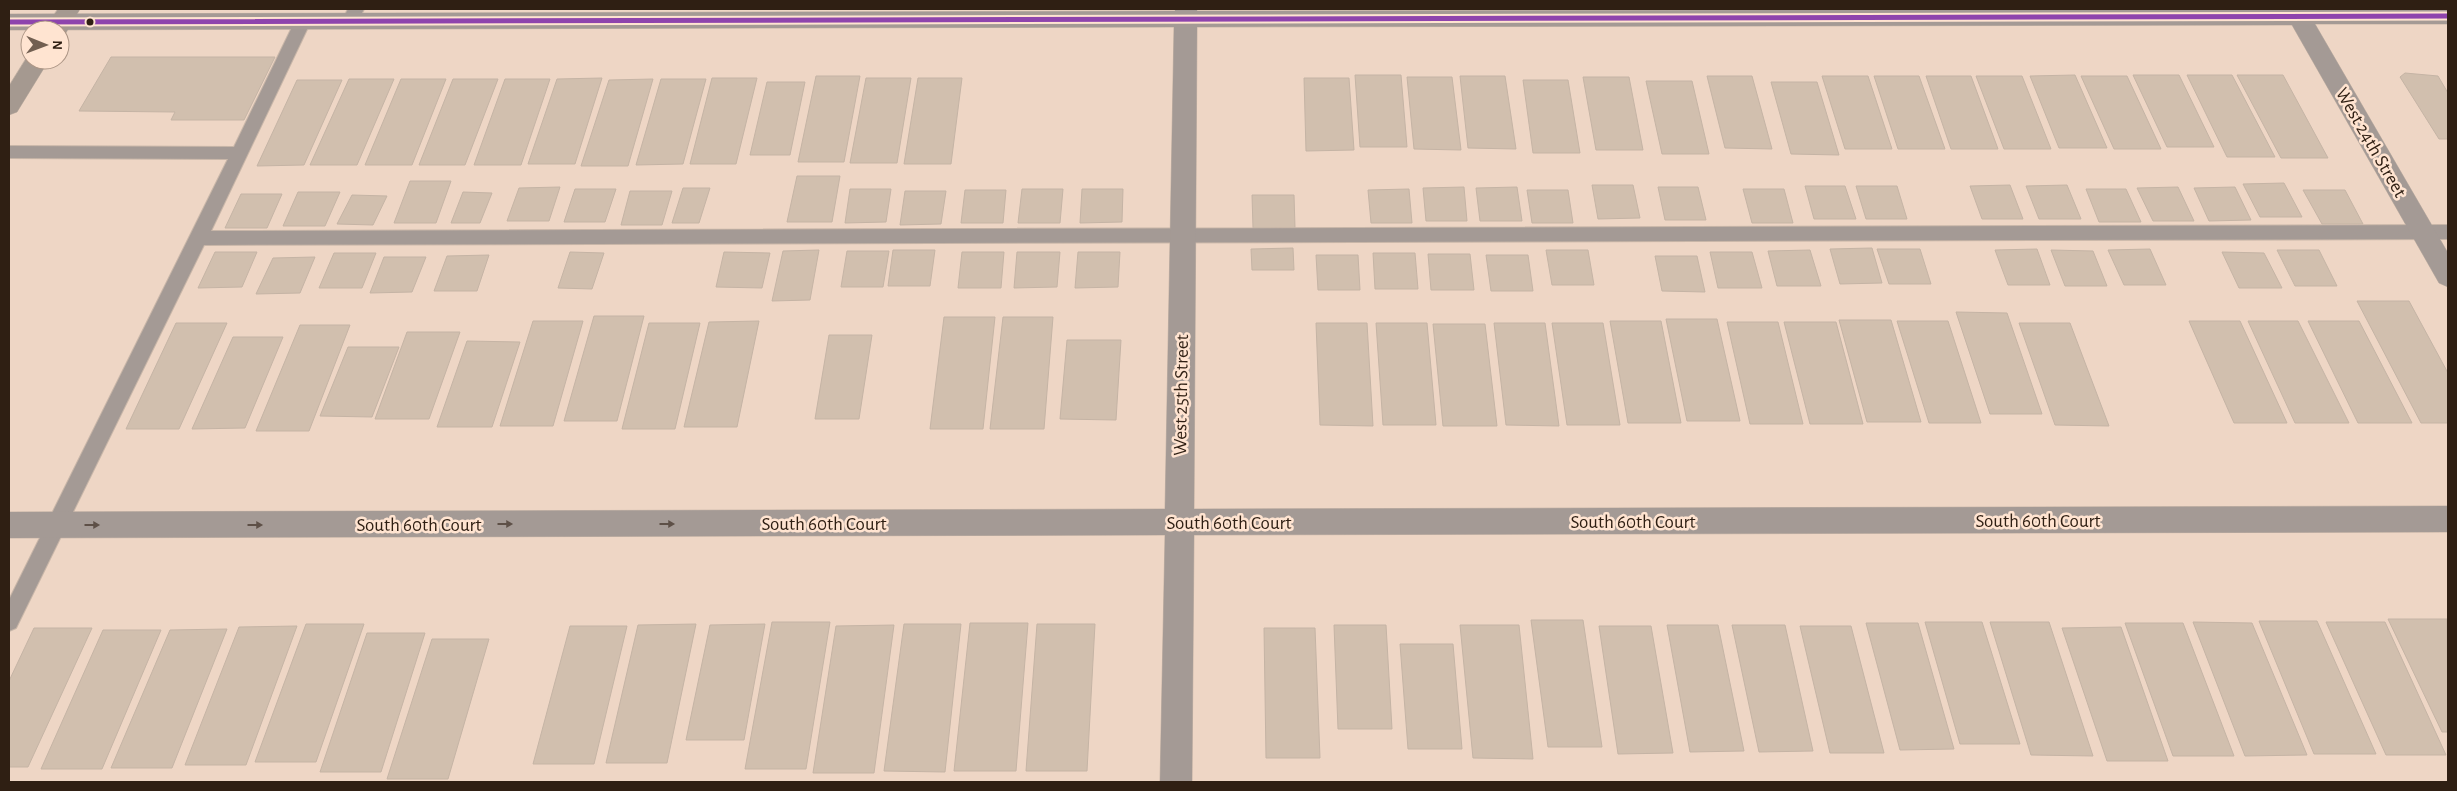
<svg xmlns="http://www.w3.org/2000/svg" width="2457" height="791" viewBox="0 0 2457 791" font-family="'Alegreya Sans',sans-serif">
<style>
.building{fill:#d1bfae;stroke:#c5b4a5}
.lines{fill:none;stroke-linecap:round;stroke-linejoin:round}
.service-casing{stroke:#c8b6a8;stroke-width:2}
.minor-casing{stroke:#c8b6a8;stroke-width:1}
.secondary-casing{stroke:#c8b6a8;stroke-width:1}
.service{fill:#a49a95;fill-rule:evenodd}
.minor{fill:#a49a95;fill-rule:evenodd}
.secondary{fill:#a59990;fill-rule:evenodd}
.bus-1-casing{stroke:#ffe4d1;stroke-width:9}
.bus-1{stroke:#8e44ad;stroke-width:5}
.oneway{fill:#5e5047}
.bus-dot{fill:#2f1f13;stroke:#ffe4d1;stroke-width:2}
.labels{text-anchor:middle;stroke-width:5;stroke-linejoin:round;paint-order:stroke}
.street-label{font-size:19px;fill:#2f1f13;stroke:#ffe4d1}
</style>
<rect width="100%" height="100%" fill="#eed6c5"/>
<g class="building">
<path d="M111,57h164l-31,63h-73l4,-8 -96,-1z"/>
<path d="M2405,73l33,3 10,17v46h-9l-39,-62z"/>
<path d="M1355,75h46l6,72h-47z"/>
<path d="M2075,75l32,73h-48l-29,-72z"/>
<path d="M2133,75h46l35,72h-47z"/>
<path d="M2187,75h45l43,82h-48z"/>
<path d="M2237,75h46l45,83h-47z"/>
<path d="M816,76h44l-16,86h-46z"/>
<path d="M1460,76h45l11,73 -48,-1z"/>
<path d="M1707,76h45l20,73 -47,-1z"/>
<path d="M1822,76h46l24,73h-47z"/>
<path d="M1874,76h45l26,73h-47z"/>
<path d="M1926,76h45l27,73h-47z"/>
<path d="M1976,76h46l29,73h-47z"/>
<path d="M2081,76h46l34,73h-47z"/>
<path d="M1407,77h45l9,73 -47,-1z"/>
<path d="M1583,77h46l14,73h-47z"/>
<path d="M602,78l-27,86h-47l29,-85z"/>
<path d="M712,78h45l-21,86h-46z"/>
<path d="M866,78h45l-14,85h-47z"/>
<path d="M918,78h44l-11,86h-47z"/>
<path d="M1304,78h45l5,72 -48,1z"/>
<path d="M349,79h45l-37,86h-47z"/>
<path d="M401,79h45l-34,86h-47z"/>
<path d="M453,79h45l-33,86h-46z"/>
<path d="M505,79h45l-29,86h-47z"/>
<path d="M653,79l-25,87h-47l28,-86z"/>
<path d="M661,79h45l-23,85 -47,1z"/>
<path d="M297,80h45l-38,85 -47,1z"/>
<path d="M1523,80h45l12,73h-47z"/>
<path d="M1646,81h46l17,73h-47z"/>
<path d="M767,82h38l-15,73h-40z"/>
<path d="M1771,82h46l22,73 -48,-1z"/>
<path d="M797,176h43l-8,46h-45z"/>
<path d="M410,181h41l-15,42h-42z"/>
<path d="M2284,183l18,34h-42l-17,-33z"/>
<path d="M1592,185h41l7,33 -42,1z"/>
<path d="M2010,185l13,34h-41l-12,-33z"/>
<path d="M2067,185l14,34h-42l-13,-33z"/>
<path d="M1805,186h40l11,33h-42z"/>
<path d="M1856,186h41l10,33h-41z"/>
<path d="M560,187l-11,34h-42l12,-33z"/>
<path d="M1464,187l3,34h-41l-3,-33z"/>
<path d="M1517,187l5,34h-42l-4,-33z"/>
<path d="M1658,187h40l8,33h-41z"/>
<path d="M2178,187l16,34h-41l-16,-33z"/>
<path d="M2235,187l16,33 -42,1 -15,-33z"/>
<path d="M683,188h27l-11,35h-27z"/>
<path d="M575,189h41l-11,33h-41z"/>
<path d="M850,189h41l-5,33 -41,1z"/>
<path d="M1022,189h41l-3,34h-42z"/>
<path d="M1082,189h41l-1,33 -42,1z"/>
<path d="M1409,189l3,34h-41l-3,-33z"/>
<path d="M1743,189h41l9,34h-41z"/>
<path d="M2086,189h40l15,33h-42z"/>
<path d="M965,190h41l-3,33h-42z"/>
<path d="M1527,190h41l5,33h-41z"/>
<path d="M2303,190h42l18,34h-41z"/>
<path d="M630,191h42l-10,34h-41z"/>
<path d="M905,191h41l-5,33 -41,1z"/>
<path d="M298,192h42l-15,34h-42z"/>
<path d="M463,192l29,1 -12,30h-29z"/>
<path d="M241,194h41l-15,34h-42z"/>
<path d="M352,195l35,1 -14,29 -36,-1z"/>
<path d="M1252,195h42l1,33h-42z"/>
<path d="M1293,248l1,22h-42l-1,-21z"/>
<path d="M1872,248l10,35 -42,1 -10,-35z"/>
<path d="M1877,249h43l11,35h-42z"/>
<path d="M2037,249l13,36h-42l-13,-35z"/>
<path d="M2150,249l16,36h-42l-16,-35z"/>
<path d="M819,250l-9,50 -38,1 11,-50z"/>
<path d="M893,250h42l-5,36h-42z"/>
<path d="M1546,250h42l6,35h-42z"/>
<path d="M1810,250l11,36h-44l-9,-35z"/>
<path d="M2051,250l42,1 14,35h-42z"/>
<path d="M2277,250h42l18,36h-42z"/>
<path d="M847,251h42l-6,36h-42z"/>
<path d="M215,252h42l-15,35 -44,1z"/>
<path d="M570,252l34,1 -12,36 -34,-1z"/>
<path d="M724,252l46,1 -8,35 -46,-1z"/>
<path d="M962,252h42l-3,36h-43z"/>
<path d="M1017,252h43l-3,35 -43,1z"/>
<path d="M1078,252h42l-2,35 -43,1z"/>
<path d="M1710,252h42l10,36h-44z"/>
<path d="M2222,252l42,1 18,35h-43z"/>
<path d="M334,253h42l-14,35h-43z"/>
<path d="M1373,253h42l3,36h-43z"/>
<path d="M1428,254h42l4,36h-43z"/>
<path d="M489,255l-12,36h-43l13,-35z"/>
<path d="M1316,255h42l2,35h-42z"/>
<path d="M1486,255h42l5,36h-42z"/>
<path d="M1655,256h42l8,36 -43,-1z"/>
<path d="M315,257l-15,36 -44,1 17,-36z"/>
<path d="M384,257h42l-14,35 -42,1z"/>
<path d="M2357,301h52l39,72v50h-27z"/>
<path d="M1956,312l51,1 35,101h-52z"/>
<path d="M594,316h50l-27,105h-53z"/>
<path d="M944,317h51l-12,112h-53z"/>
<path d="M1003,317h50l-9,112h-54z"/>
<path d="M1666,319h51l23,102h-53z"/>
<path d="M1839,320h52l30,102h-54z"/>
<path d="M533,321h50l-30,105h-53z"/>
<path d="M759,321l-22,106h-53l25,-105z"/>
<path d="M1610,321h51l20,102h-53z"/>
<path d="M1897,321h51l33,102h-52z"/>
<path d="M2189,321h51l47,102h-53z"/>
<path d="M2248,321h50l51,102h-54z"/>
<path d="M2308,321h51l53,102h-54z"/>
<path d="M1727,322h51l25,102h-53z"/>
<path d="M1784,322h52l27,102h-53z"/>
<path d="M176,323h51l-48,106h-53z"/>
<path d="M649,323h51l-25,106h-53z"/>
<path d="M1316,323h51l6,103 -53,-1z"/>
<path d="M1376,323h51l9,102h-53z"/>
<path d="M1494,323h51l14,103 -53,-1z"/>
<path d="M1552,323h51l17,102h-53z"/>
<path d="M2019,323h51l39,103 -54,-1z"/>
<path d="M1433,324h52l12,102h-54z"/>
<path d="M300,325h50l-41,106h-53z"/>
<path d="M407,332h53l-31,87h-54z"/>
<path d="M829,335h43l-13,84h-44z"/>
<path d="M233,337h50l-38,91 -53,1z"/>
<path d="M1067,340h54l-5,80 -56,-1z"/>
<path d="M467,341l53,1 -28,85h-55z"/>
<path d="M348,347h51l-27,70 -52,-1z"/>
<path d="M2388,619h59l1,113h-6z"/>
<path d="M1531,620h52l19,127h-54z"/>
<path d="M2259,621h58l59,133h-62z"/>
<path d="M772,622h58l-24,147h-61z"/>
<path d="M1925,622h57l38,122h-60z"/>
<path d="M1990,622h59l44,134 -62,-1z"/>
<path d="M2193,622l59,1 55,132 -62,1z"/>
<path d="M2326,622h59l61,133h-60z"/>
<path d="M970,623h58l-12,148h-62z"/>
<path d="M1866,623h52l36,126 -54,1z"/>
<path d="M2125,623h58l51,133h-61z"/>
<path d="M306,624h58l-48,138h-61z"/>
<path d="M696,624l-29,139h-61l32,-138z"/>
<path d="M765,624l-21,116h-58l24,-115z"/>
<path d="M904,624h57l-16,148 -61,-1z"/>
<path d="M1037,624h58l-8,147h-61z"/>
<path d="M894,625l-20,148h-61l23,-147z"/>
<path d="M1334,625h52l6,104h-54z"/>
<path d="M1460,625h59l14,134 -60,-1z"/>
<path d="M1667,625h51l26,126 -54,1z"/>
<path d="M1732,625h53l28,126 -54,1z"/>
<path d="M297,626l-51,139h-61l54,-138z"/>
<path d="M570,626h57l-33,138h-61z"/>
<path d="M1599,626h52l22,127 -55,1z"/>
<path d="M1800,626h51l33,127h-54z"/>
<path d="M2121,627l47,134h-61l-45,-133z"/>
<path d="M34,628h58l-64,139h-19v-86z"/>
<path d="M1264,628h51l5,130h-54z"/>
<path d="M227,629l-55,139h-61l59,-138z"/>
<path d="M103,630h58l-59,139h-61z"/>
<path d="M367,633h58l-44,139h-61z"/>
<path d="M432,639h57l-41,140h-61z"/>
<path d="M1400,644h53l9,105h-54z"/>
</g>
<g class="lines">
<g class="service-casing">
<g id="service">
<path d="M348,9h16l-8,16h-12l-2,-4z"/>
<path d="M303,15l6,2 2,4 -100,210 2237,-6v14l-2244,6 -188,383 -7,3v-31l219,-441 -219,-1v-12l225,1 61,-126 2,-4z"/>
</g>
</g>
<g class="minor-casing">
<path id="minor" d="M1175,9h22v2l1251,-2v15h-133l133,229v34l-9,-4 -147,-258 -1095,2 -3,482 1254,-3v26l-1254,3 -2,247h-32l5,-247 -1156,3v-26l1156,-3 9,-482 -1165,3v-16l1166,-3z"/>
</g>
<g class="secondary-casing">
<g id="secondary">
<path d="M58,9h22l-16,27 -4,1v-7h-16z"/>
<path d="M29,54l1,6h19l-32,52 -8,3v-29z"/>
</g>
</g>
<use href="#service" class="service"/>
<use href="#minor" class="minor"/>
<use href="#secondary" class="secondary"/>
<g class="bus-1-casing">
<path id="bus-1" d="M9,22l2439,-6"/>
</g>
<use href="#bus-1" class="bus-1"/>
</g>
<defs><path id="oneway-solid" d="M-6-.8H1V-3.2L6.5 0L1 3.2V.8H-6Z" transform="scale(1.25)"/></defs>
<g class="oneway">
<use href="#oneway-solid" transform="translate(505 524)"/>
<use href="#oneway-solid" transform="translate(667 524)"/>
<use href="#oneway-solid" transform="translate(92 525)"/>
<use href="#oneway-solid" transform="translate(255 525)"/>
</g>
<circle class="bus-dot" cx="90" cy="22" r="4.5"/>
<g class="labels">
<g class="street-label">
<text transform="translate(2372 142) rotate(60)" y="7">West 24th Street</text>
<text transform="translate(1180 395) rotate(-89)" y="7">West 25th Street</text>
<text x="2038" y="527">South 60th Court</text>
<text x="1633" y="528">South 60th Court</text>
<text x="1229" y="529">South 60th Court</text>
<text x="824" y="530">South 60th Court</text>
<text x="419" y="531">South 60th Court</text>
</g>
</g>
<rect width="2457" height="791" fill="none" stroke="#2f1f13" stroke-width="20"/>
<g transform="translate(45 45) rotate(91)"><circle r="24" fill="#ffe4d1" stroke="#ac9585"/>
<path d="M0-4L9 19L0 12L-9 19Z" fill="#725f51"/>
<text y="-8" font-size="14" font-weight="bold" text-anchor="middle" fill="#2f1f13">N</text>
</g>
</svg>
